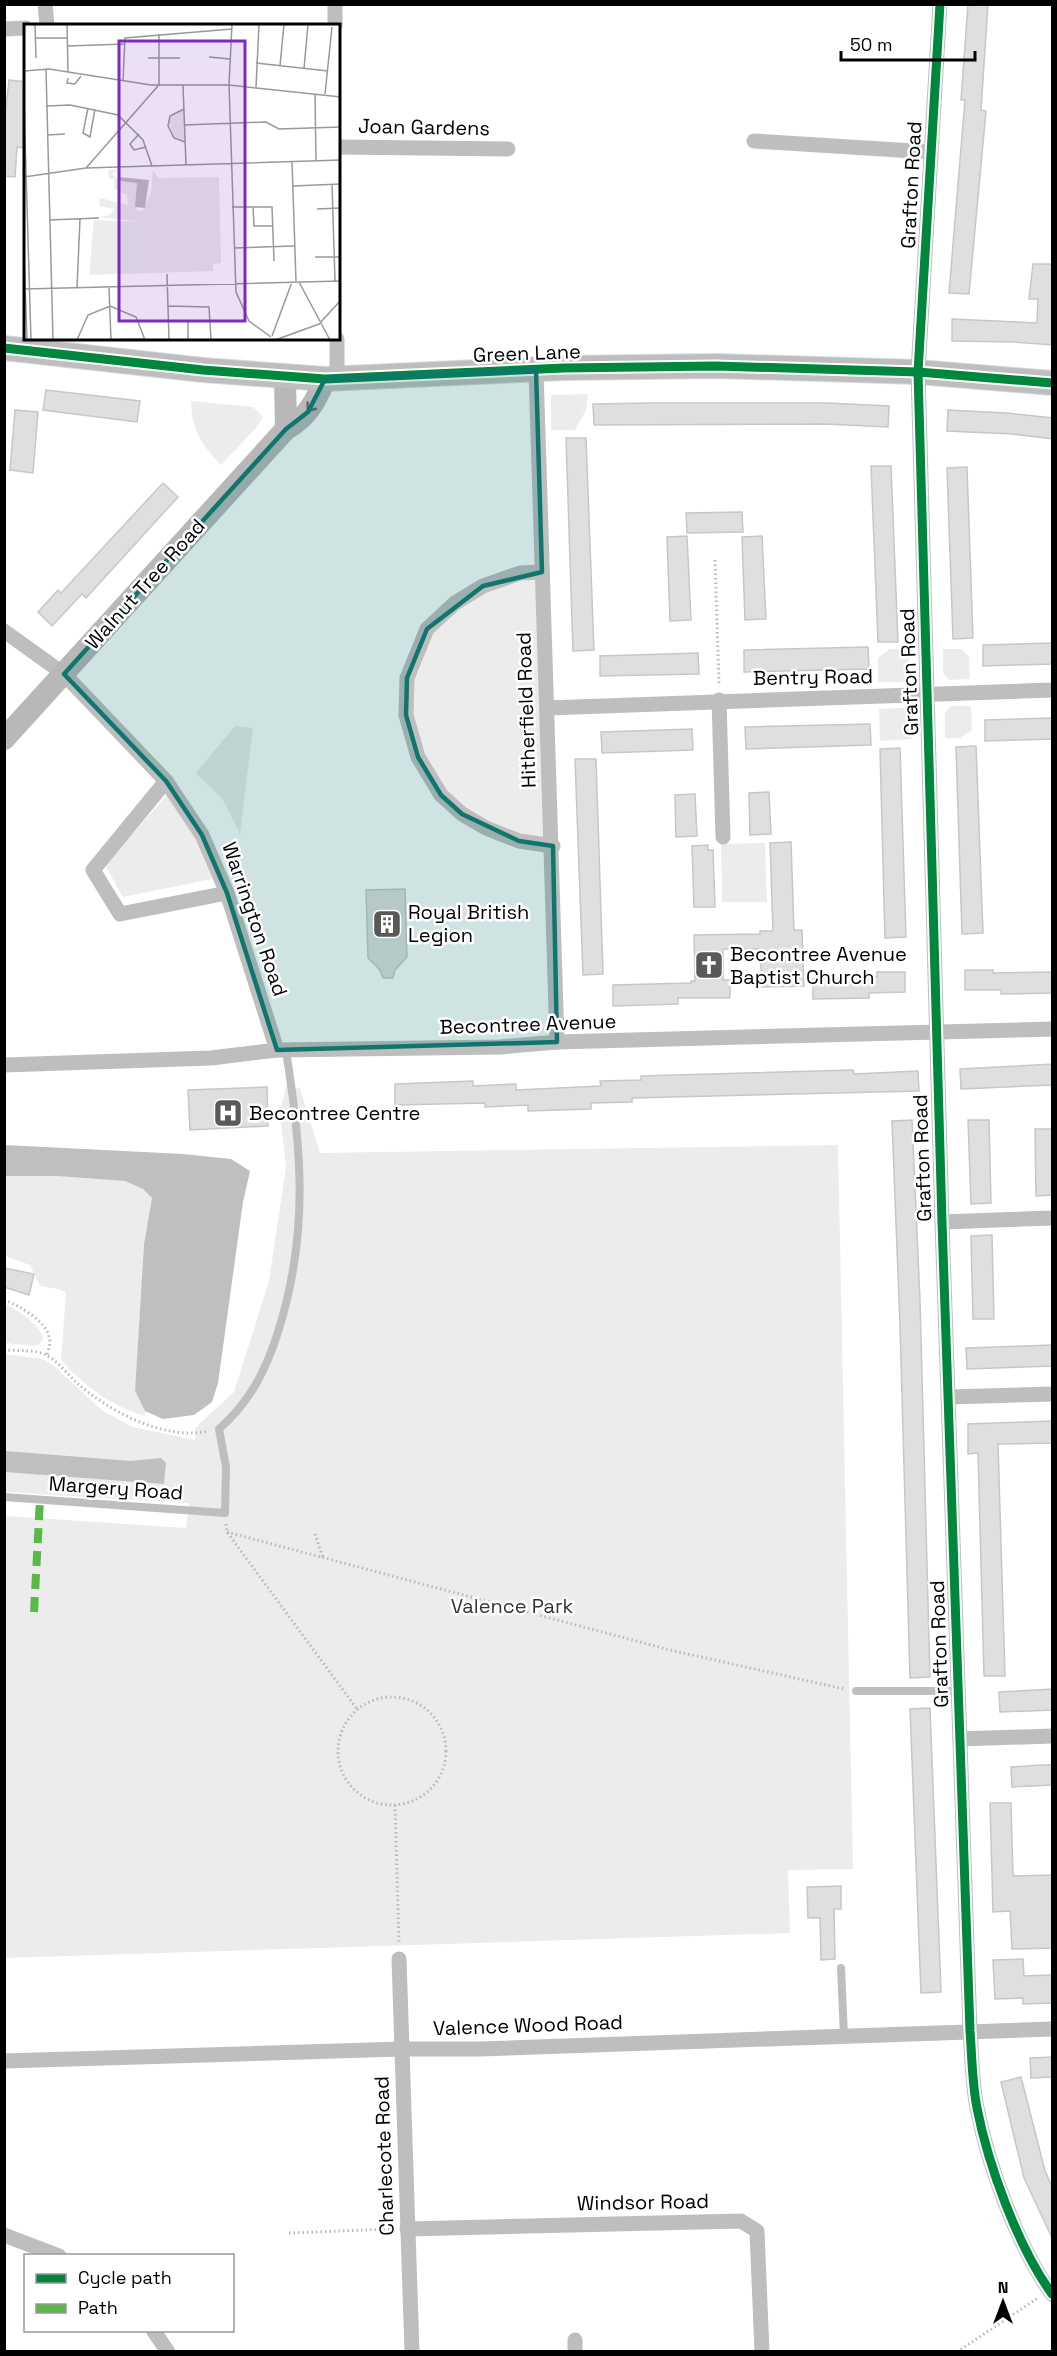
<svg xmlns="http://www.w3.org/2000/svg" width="1057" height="2356" viewBox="0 0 1057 2356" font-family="'Space Grotesk',sans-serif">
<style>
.green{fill:#ececec}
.water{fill:#bfbfbf}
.building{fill:#dfdfdf;stroke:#c7c7c7;stroke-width:1.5}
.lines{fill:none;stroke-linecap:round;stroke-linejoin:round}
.primary-casing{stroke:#dbdbdb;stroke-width:26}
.path{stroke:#b9b9b9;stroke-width:3;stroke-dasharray:1.5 3;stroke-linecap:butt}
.lane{stroke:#bebebe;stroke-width:8}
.street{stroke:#bebebe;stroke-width:15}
.secondary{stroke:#b8b8b8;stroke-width:22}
.primary{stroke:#bebebe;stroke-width:24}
.quiet{stroke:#58b947;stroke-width:8;stroke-dasharray:15 8;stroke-linecap:butt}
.cycleway-casing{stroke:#fff;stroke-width:13}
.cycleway{stroke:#00873e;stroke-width:9}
.oneway{stroke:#656565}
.marked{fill:#0f766e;fill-opacity:0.2;stroke:#0f766e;stroke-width:4.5;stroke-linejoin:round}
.labels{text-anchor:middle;stroke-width:5;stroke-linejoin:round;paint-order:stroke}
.street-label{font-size:20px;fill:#000;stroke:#fff}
.poi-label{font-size:20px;fill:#000;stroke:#fff;text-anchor:start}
.park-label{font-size:20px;fill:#333;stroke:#fff}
.inset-road{fill:none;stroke:#999;stroke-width:1.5}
.view{fill:#7b2cbf;fill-opacity:0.15;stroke:#7b2cbf;stroke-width:3}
.inset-edge{fill:none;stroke:#000;stroke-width:3}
</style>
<rect width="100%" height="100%" fill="#fff"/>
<g class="green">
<path d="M588,394l-2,16 -11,20h-24v-35z"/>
<path d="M191,401l62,6 10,10 -7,11 -35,37c-20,-21 -29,-34 -30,-64z"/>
<path d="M542,572l11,274 -91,-32 -44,-57 -11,-79 20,-49 28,-26z"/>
<path d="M890,649h19v28l-5,5h-26v-24z"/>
<path d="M943,649h19l7,8 1,22 -21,1 -6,-7z"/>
<path d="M950,706h21l1,24 -12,8h-15v-25z"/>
<path d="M903,708l8,6 1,25 -32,2 -1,-32z"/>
<path d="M235,726l18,2 -13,106 -18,-36 -26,-25z"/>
<path d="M167,795l27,40 18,44 -89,18 -18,-32z"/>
<path d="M765,843l2,59h-45l-1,-58z"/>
<path d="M286,1086l14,2 20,65 518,-8 15,724 -65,1 2,63 -785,25v-442l181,12 3,-25 -184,-11 -1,-138 39,5 11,7 49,45 30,16 62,13 1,-13 38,-35 35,-111 17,-114 -6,-54z"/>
<path d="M4,1176h52l69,5 18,8 9,9 -8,46 -9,147 10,20v5c-35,-10 -60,-30 -84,-56l5,-67 -7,-4 -19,-3 -10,-21 -25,-9z"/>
<path d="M5,1304c14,7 33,19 38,34l-3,6 -7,2 -28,-3z"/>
</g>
<g class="water">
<path d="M5,1145l178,9 48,5 19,12 -7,31 -25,181 -6,19 -18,13 -31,4 -18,-8 -10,-20 9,-147 8,-46 -9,-9 -18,-8 -69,-5h-51z"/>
<path d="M5,1451l126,10 30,-3 5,5 -2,21 -159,-12z"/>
</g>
<g class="building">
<path d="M968,4h20l-7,106 5,1 -17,183 -20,-1 16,-193h-4z"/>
<path d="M9,80l17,2 -2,66 -7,-1 -2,30 -11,-1v-48z"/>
<path d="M1033,264h20v81l-39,-3 -62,-1v-22l85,4 1,-24h-9z"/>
<path d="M46,390l94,11 -3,21 -94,-12z"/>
<path d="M652,403h175l62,3 -1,21 -62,-3 -232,1 -1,-21z"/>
<path d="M15,410l23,2 -5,61 -23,-3z"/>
<path d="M948,410l59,3 46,5v21l-40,-5 -66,-3z"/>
<path d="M566,438h20l8,212 -21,1z"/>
<path d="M871,466h20l7,176h-20z"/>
<path d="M967,467l6,171 -20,1 -6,-171z"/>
<path d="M163,483l15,14 -92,101 -4,-4 -30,32 -14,-14 20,-22 3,3z"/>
<path d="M742,512l1,20 -56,1 -1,-20z"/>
<path d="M687,536l4,84 -21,1 -3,-84z"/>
<path d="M762,536l4,83 -21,1 -3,-83z"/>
<path d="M1053,643v21l-70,2v-21z"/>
<path d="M868,647l1,22 -125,3v-22z"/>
<path d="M698,653l1,21 -99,2v-20z"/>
<path d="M1053,718v21l-68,2v-21z"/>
<path d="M870,724l1,21 -125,4 -1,-22z"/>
<path d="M692,729l1,21 -91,3 -1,-21z"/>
<path d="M976,746l7,187 -21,1 -6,-187z"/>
<path d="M900,748l6,189 -21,1 -5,-189z"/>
<path d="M575,759h21l7,215 -20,1z"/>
<path d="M769,792l2,42 -21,1 -1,-42z"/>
<path d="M695,794l2,42 -21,1 -1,-42z"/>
<path d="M791,842l3,88h8l2,56 -42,1 -2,-38h-37v31h7v18h-52v6l-65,2v-21l78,-2v-2h4l-1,-46 66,-1v-3h13l-3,-88z"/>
<path d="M708,845v5h5l2,57h-21l-2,-61z"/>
<path d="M405,889l2,68 -12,13 -2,8h-10l-3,-8 -12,-12 -2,-68z"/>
<path d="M965,970h28v3l60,-1v21l-52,1v-4h-36z"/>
<path d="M877,972h28v20l-36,1v5l-56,1v-20l64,-2z"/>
<path d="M1053,1064v21l-92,4 -1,-20z"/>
<path d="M853,1070l1,4 64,-3 1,20 -287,7v4l-41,1v6l-63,2v-6l-43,2v-4l-90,2v-21l78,-3v5l43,-2v6l85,-4 -1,-5 41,-1v-4z"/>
<path d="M267,1087l1,39 -78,4 -2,-40z"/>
<path d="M912,1120l8,180 10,377 -20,1 -10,-353 -8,-204z"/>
<path d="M968,1120h21l2,83 -20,1z"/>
<path d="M1035,1129h18v66l-17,1z"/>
<path d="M992,1235l2,84h-21l-2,-83z"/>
<path d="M4,1268l30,6 -5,21 -25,-8z"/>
<path d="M1053,1345v21l-86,3 -1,-21z"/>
<path d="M1053,1421v22l-55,1 7,232h-21l-6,-223 -10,1v-30z"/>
<path d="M1053,1689v21l-53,2 -1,-20z"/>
<path d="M930,1708l11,284 -20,1 -11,-284z"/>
<path d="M1042,1765h11v20l-41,2 -1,-20z"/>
<path d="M990,1803h21l2,73 40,-1v73l-41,1 -2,-38 -17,1z"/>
<path d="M841,1886v23h-7l1,50 -14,1 -1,-42h-12l-1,-31z"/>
<path d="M1023,1959l1,17 29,-1v28l-30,1v-6l-28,1 -2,-39z"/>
<path d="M1053,2057v20l-22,1 -1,-20z"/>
<path d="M1021,2077l24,94 8,18v51l-29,-62 -23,-96z"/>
</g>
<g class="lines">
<g class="primary-casing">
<path id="primary" d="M4,348l199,22 122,9 239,-11 152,-2 202,6 134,11"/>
</g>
<g class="path">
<path d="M715,560l4,124"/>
<path d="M4,1300c15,5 41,21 45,36 2,6 0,12 -2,19"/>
<path d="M4,1350c13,1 31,-1 42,5 11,5 22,20 31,28 33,29 88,58 132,48"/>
<path d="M226,1524l1,8 130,177"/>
<path d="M227,1532l443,118 174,39"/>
<path d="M315,1534l8,24"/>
<circle cx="392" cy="1751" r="54"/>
<path d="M395,1805l4,139"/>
<path d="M289,2233l103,-4"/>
<path d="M957,2352l81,-54"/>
</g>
<g class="lane">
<path d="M4,1497l221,16 1,-46 -7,-38c31,-27 47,-59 59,-97 31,-98 24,-182 8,-281"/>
<path d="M856,1691h102"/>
<path d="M841,1968l3,68"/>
</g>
<g class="street">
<path d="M45,4l2,22"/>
<path d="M940,4l-22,368 24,850 28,809c2,25 2,52 7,77 11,57 41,139 75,186"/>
<path d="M335,26v-22"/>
<path d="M4,29l22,-1"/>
<path d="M754,141l176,11"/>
<path d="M339,147l169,2"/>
<path d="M337,339v40"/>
<path d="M536,370l21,672"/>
<path d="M542,572l-22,1 -37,13 -28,17 -28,26 -20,49 -1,37 12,42 23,38 21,19 24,14 33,13 34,5"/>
<path d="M4,631l60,43 102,107 36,54 25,58 50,157"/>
<path d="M719,700l4,137"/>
<path d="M547,708l505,-18"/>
<path d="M166,781l-73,89 27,44 107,-21"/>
<path d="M4,1065l207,-7 66,-8 223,-3 57,-5 495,-13"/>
<path d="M942,1222l110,-4"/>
<path d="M949,1397l103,-3"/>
<path d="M960,1739l92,-3"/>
<path d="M399,1959l13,393"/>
<path d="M4,2061l397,-12h78l573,-20"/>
<path d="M407,2229l334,-8 16,10 5,121"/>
<path d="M4,2235l55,21"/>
<path d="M153,2330l15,22"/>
<path d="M575,2340v12"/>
</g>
<g class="secondary">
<path d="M285,377l1,52"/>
<path d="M4,739l282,-310c21,-11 30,-28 39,-50"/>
</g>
<use href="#primary" class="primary"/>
<path class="quiet" d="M34,1612l6,-113"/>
<g class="cycleway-casing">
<g id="cycleway">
<path d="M940,4l-22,368 24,850 28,809c2,25 2,52 7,77 11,57 41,139 75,186"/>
<path d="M4,348l199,22 122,9 239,-11 152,-2 202,6 134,11"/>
</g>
</g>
<use href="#cycleway" class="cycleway"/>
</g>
<defs><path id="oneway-chevron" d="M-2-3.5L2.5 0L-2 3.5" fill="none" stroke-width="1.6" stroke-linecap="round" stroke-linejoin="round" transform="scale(1.5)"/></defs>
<use class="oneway" href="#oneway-chevron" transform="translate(310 408) rotate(127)"/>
<path class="marked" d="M536,370l6,202 -59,14 -56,43 -20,49 -1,37 12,42 23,38 21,19 57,27 34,5 4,196 -280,8 -50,-157 -25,-58 -36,-54 -102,-107 222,-245 22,-17 17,-33z"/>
<defs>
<g id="building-square" transform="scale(1.5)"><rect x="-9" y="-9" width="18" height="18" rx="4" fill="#595959" stroke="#fff"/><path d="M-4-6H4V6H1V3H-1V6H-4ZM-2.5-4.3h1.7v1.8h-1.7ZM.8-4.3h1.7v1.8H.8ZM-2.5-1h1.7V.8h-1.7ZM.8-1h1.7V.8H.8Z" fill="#fff"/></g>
<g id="church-square" transform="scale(1.5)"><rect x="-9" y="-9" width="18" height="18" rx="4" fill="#595959" stroke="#fff"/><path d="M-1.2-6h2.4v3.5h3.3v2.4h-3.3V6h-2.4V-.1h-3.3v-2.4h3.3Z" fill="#fff"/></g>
<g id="hospital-square" transform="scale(1.5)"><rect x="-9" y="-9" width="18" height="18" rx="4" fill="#595959" stroke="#fff"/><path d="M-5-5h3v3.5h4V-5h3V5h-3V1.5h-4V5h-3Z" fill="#fff"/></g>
</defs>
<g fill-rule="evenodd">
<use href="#building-square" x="387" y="924"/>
<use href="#church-square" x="709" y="965"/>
<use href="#hospital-square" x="228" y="1113"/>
</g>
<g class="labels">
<g class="street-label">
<text transform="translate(424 127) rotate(1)" y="7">Joan Gardens</text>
<text transform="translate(911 185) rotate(-87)" y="7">Grafton Road</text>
<text transform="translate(527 353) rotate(-2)" y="7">Green Lane</text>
<text transform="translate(145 584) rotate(-48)" y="7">Walnut Tree Road</text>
<text transform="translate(909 672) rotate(-92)" y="7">Grafton Road</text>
<text transform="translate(813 677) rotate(-1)" y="7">Bentry Road</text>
<text transform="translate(526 710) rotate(-92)" y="7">Hitherfield Road</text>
<text transform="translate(255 919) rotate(71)" y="7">Warrington Road</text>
<text transform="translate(528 1024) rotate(-2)" y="7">Becontree Avenue</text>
<text transform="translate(922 1158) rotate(-92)" y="7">Grafton Road</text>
<text transform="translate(116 1488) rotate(4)" y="7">Margery Road</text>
<text transform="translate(939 1644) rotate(-92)" y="7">Grafton Road</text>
<text transform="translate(528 2025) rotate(-2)" y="7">Valence Wood Road</text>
<text transform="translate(384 2156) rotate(-92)" y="7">Charlecote Road</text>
<text transform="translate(643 2202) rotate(-1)" y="7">Windsor Road</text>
</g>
<g class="poi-label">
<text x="408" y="919">Royal British<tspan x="408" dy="23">Legion</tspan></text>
<text x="730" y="961">Becontree Avenue<tspan x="730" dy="23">Baptist Church</tspan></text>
<text x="249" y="1120">Becontree Centre</text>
</g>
<g class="park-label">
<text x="512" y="1613">Valence Park</text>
</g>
</g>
<g transform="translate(24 24)">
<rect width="316" height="316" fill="#fff"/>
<path d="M160,85l1,33 -11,-4 -6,-17 5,-8zM84,146h10l-6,4 8,7 17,2 -1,27 -8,-5 14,7 9,-19 2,-23 5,8 61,-1 2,86 -8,1v7l-124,4 5,-55 48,2 -43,-5 11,-2 4,-6 -15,-3 1,-8 28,7 -1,-10 -13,-7 1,-9 -6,-1z" fill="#ececec"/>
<path d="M95,153l30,3 -4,28 -10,-1 2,-24 -17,-2z" fill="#bfbfbf"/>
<path class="inset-road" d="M43,0l1,48M208,0l-3,61 7,207 13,29 22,16M11,1l1,33M135,10v52M11,14h33M44,22l57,-2M185,33l21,2M124,34h32M232,39l72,8M256,42l4,-42M22,45l7,271M280,45l4,-45M0,47l25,-2 102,16h78l112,12M44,54l-1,5 8,1 6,-8M99,57l2,-43 107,-9M159,61l3,80M232,63l3,-63M301,70l7,-67M291,71l1,66M0,80l7,236M22,82l24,-1 48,10 25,25 9,26M64,84l-5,25 7,4 5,-28M160,85l-14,7 -2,10 6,12 11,4M160,101l82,-3 13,7 62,-2M115,110l-9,10 4,6 12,-3M23,111l18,-1M268,138l4,119M62,144l72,-82M0,153l62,-9 255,-8M308,160l3,97M269,162l48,-2M208,183h40l2,54M229,183l1,19h19M293,185l24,-1M25,196l50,-2M210,224l60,-2M0,232l3,84M291,233h26M143,250l2,66M275,258l31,58M85,263l2,53M53,264l3,-69M0,265l317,-8M144,282l41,1 2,33M164,296v20M248,312l20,-54M53,316l11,-25 22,-9 26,11 9,23M73,316l48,-1M145,316h19M251,316l44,-16 22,-24"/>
<path class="view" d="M95,17h126v280h-126z"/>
<rect width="316" height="316" class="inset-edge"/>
</g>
<rect width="1057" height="2356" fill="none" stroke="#000000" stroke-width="12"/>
<rect x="24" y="2254" width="210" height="78" fill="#ffffff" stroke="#999999" stroke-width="1.5"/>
<rect x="36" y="2274" width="30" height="9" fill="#00873e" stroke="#999999" stroke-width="1.5"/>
<text x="78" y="2284" font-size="18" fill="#000000">Cycle path</text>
<rect x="36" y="2304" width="30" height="9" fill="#58b947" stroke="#999999" stroke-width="1.5"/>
<text x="78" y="2314" font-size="18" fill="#000000">Path</text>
<g transform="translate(1003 2302)" stroke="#ffffff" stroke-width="4.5" paint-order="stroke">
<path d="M0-4.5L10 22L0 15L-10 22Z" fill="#000000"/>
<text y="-9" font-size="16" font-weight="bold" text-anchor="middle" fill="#000000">N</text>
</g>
<path d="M841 51v9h134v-9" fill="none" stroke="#000000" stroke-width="3"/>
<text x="850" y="51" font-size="18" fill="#000000" stroke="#ffffff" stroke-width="4.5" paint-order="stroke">50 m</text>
</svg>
